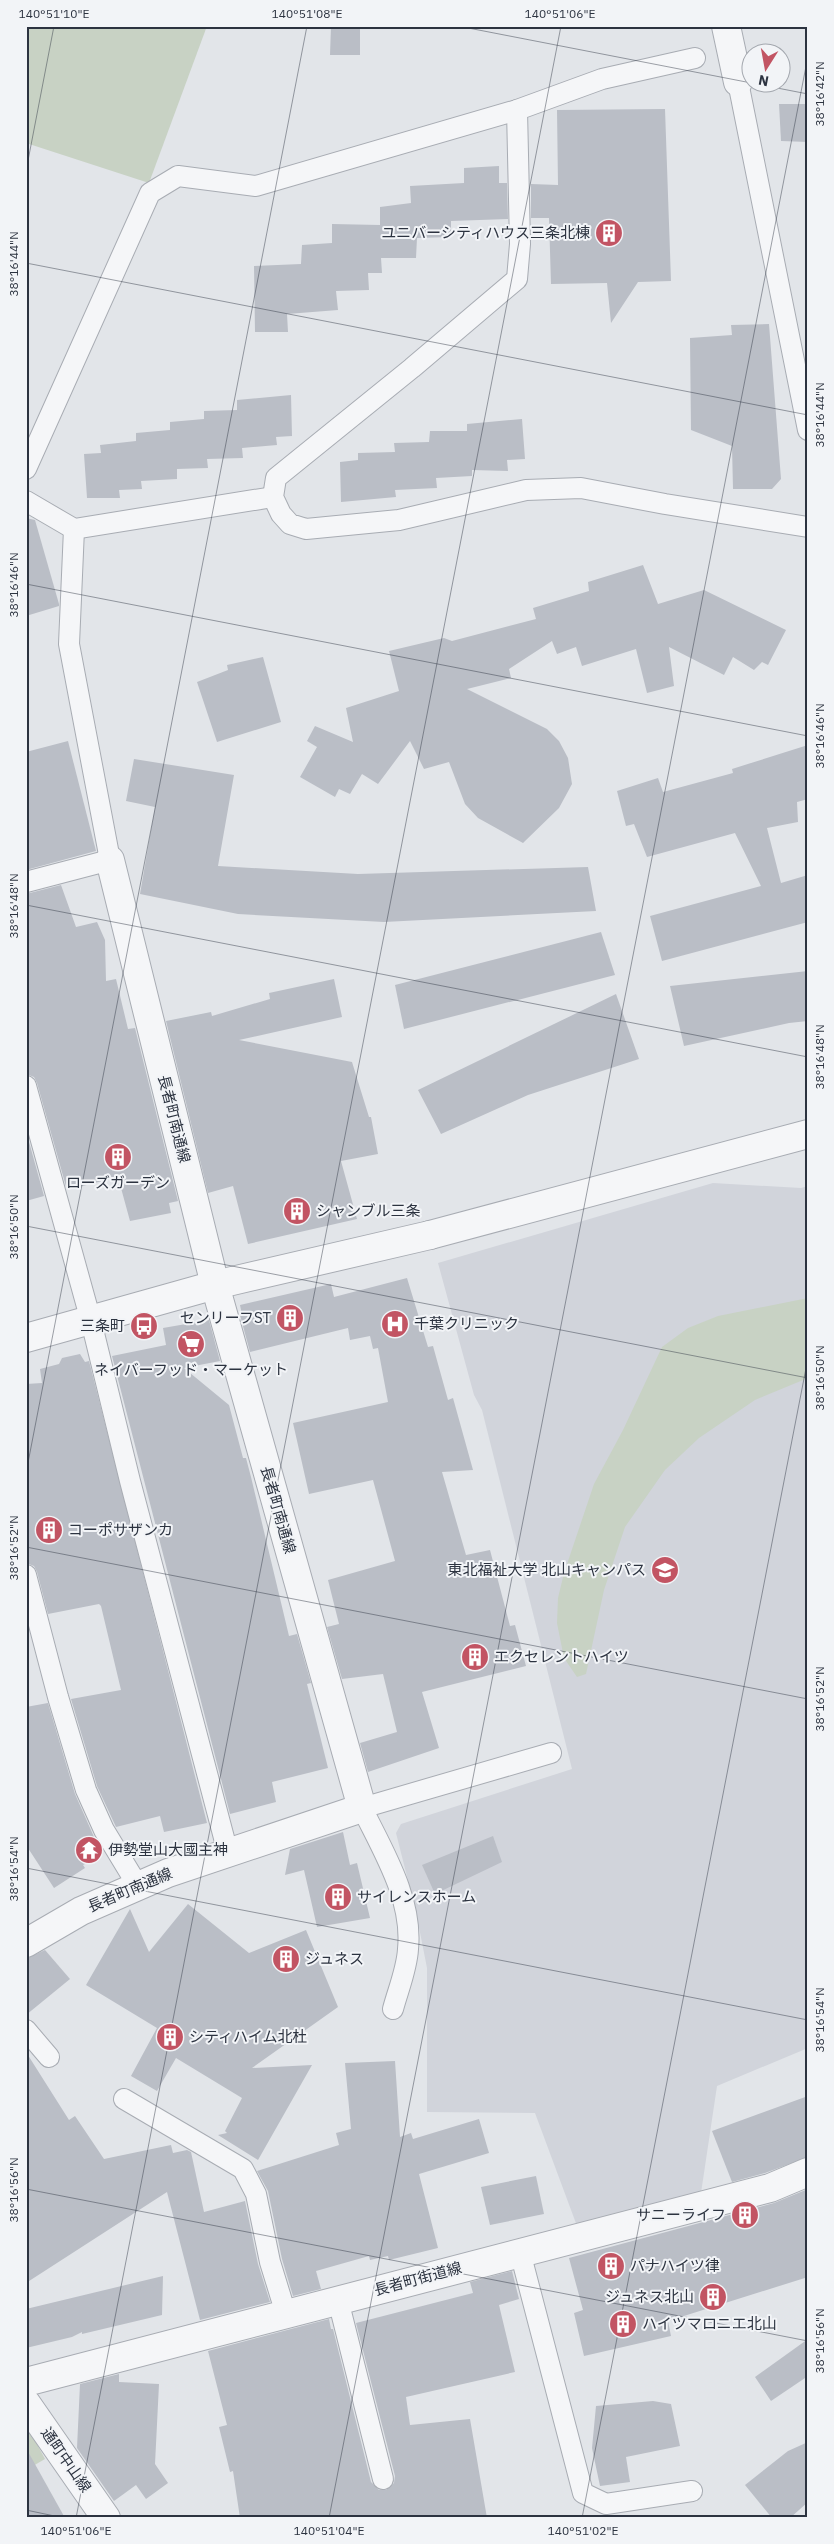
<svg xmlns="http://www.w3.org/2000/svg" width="834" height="2544" viewBox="0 0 834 2544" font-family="'IBM Plex Sans','Noto Sans JP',sans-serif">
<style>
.built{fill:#d1d4db}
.green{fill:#c8d2c4}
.building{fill:#babec6}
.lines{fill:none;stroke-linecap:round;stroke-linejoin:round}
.service-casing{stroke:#a8acb3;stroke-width:22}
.minor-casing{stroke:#a8acb3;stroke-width:30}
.tertiary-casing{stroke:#a8acb3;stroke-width:30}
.service{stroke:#f5f6f8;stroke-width:20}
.minor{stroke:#f5f6f8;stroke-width:28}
.tertiary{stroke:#f5f6f8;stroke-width:28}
.ticks{fill:none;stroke:#2c3340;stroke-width:1;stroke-opacity:0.45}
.labels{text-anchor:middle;stroke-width:4;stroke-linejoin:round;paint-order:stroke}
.poi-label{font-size:15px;fill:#2c3340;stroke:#f2f4f7;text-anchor:start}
.street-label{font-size:15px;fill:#2c3340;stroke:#f2f4f7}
.neatline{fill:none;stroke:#2c3340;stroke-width:2}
.ticks-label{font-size:12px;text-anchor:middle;fill:#2c3340}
</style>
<rect width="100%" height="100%" fill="#e2e5e9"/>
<path class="built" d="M713,1183l88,5 7,-2v862l-91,38 -16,107 -124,33 -42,-113 -108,-1v-144l-11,-56 -20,-79 5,-9 171,-55 -90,-359 -8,-15 -36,-132z"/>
<g class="green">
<path d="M26,26h181l-58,157 -123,-40z"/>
<path d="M808,1298v80l-53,22 -56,38 -34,32 -40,57 -21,63 -18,84 -9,3 -13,-19 -7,-35 1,-25 6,-25 30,-89 29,-54 39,-83 26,-19 30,-12z"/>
<path d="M26,2424l19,35 -19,11z"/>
</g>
<g class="building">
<path d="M331,26h29v29h-30z"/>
<path d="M779,104h29v38l-27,-1z"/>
<path d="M665,109l6,172 -33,1 -27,41 -4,-40 -56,1 -2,-66h-18v-34l27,1 -1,-75z"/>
<path d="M499,166v17h8l1,36 -57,2v16l-34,1 -1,20h-35l1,15h-14l1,17 -33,1 2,19 -51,4 1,18h-33l-1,-66 47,-2 1,-19 30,-2v-19l48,1v-18l31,-4 -1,-17 54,-3v-15z"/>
<path d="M769,324l12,155 -9,10h-39l-1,-43 -41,-16 -1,-92 42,-3 -1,-10z"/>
<path d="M291,395l1,41 -16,1 1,8 -35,3 1,10 -36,1 1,9 -31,1v10l-36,2 1,8 -23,1 1,8h-33l-3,-44 17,-1 -1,-8 36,-4v-8l34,-3v-8l34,-3v-8l33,-1v-10z"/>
<path d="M522,419l3,40 -18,1 1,11 -36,-1v6l-36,2 1,10 -42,2 1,7 -55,5 -1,-40 18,-2v-7l37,-1 -1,-9 35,-1 1,-11h37v-7z"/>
<path d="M26,518l9,2 24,84v2l-33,10z"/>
<path d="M643,565l15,39 46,-14 82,40 -18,35 -6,-3 -8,8 -21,-13 -9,18 -55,-28 5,39 -27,7 -11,-44 -54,17 -6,-19 -19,7 -5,-13 -43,28 2,9 -44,11 80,40 12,12 9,17 4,26 -13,24 -36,35 -45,-25 -13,-14 -16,-42 -25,7 -14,-28 -32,43 -16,-10 -12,20 -11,-5 -4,8 -35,-20 17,-30 -10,-6 8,-15 38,16 -7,-34 53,-17 -10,-40 55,-13 8,3 84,-22 -3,-11 56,-17 -1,-9z"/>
<path d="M263,657l18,65 -64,20 -20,-60 31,-12 -1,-5z"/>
<path d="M68,741l28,110 -70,19v-118z"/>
<path d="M808,745v54l-11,3 1,20 -31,6 14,55 27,-8v47l-146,39 -12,-45 111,-30 -26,-53 -88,24 -13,-33 -8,2 -9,-35 41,-13 5,14 70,-19 -1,-4z"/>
<path d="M134,759l100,16 -16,91 140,8 230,-7 8,44 -212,11 -146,-8 -98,-20 15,-87 -29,-6z"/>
<path d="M61,885l15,42 21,-5 8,18 1,41 10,-2 12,50 7,-1 43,173 -9,2 2,10 -41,8 -12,-44 -51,13 -30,-107 -3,-6 -8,-3v-180z"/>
<path d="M601,932l14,43 -211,54 -9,-44z"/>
<path d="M808,971v50l-19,2 -105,23 -14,-60z"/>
<path d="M334,979l8,38 -103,23 113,22 17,55h2l7,37 -37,7 16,58 -109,25 -15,-58 -25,7 -42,-172 45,-9 1,4 58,-17 -1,-6z"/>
<path d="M616,994l23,65 -111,36 -87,39 -23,-44z"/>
<path d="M26,1131l18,65 -18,5z"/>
<path d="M407,1278l21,69 5,-1 15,54 5,-2 20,72 -31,2 24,83 24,-5 20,76 5,-1 11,41 -104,26 17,56 -71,24 -8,-29 37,-11 -14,-58 -41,5 -15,-52 12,-3 -11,-44 67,-19 -22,-81 -64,14 -16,-71 95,-21 -10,-54 -5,1 -3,-13 -20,4 -2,-12 -98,24 -10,-37h2l-2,-10 91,-21 3,13z"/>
<path d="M209,1320l11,41 -36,7 45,37 14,53h3l5,19 38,159 8,-2 14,49 -4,1 21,84 -56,14 4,20 -46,12 -118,-458 54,-11 -3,-17z"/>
<path d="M80,1354l5,8 4,-1 118,462 -43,9 -4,-16 -44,11 -19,-41 -26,-87 50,-9 -20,-84 -2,-2 -51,10 -11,-42 -3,-6 -8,-3v-179l16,-1 -2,-14 19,-5 3,-6z"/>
<path d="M48,1703l27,91 27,61 -19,10 2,3 -31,20 -28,-43v-138z"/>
<path d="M343,1832l7,33 7,-2 13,55 -53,9 -13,-57 -19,5 5,-26z"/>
<path d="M493,1836l9,26 -67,32 -13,-29z"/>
<path d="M188,1904l61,49 57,-23 32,77 -86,61 60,-3 -54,95 -40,-25 9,-2 -2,-2 17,-33 -66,-40 -19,33 -26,-15 26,-48 -71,-43 44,-76 19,43z"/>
<path d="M45,1950l25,29 -44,36v-56z"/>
<path d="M26,2052l43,68 6,-4 29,43 67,-14 2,8 14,-3 4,2 13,60 41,-11 13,63 12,38 -70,18 -33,-128 -141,91z"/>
<path d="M395,2061l5,76 11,-4 2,6 66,-20 10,34 -70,21 19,74 -49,12 -1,-4 -18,4 -1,-4 -53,15 5,18 -28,7 -11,-37 -14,-68 -11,-20 82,-26 -3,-12 15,-4 -6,-66z"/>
<path d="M808,2096v61l-43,16 -33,9 -20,-51z"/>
<path d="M536,2176l8,38 -54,11 -9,-38z"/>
<path d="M808,2189v88l-140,44 3,15 -87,20 -10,-43 9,-3 -14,-52 205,-55z"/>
<path d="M512,2271l7,28 -20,6 16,67 -109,25 4,28 60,-6 17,99h-247l-7,-47 -3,1 -11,-45 8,-2 -19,-74 121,-32 2,10h2l38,153 8,8h7l8,-7 1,-7 -39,-153 117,-30 -3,-11z"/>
<path d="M163,2276l-1,39 -80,19v-2l-10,5 -46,11v-39z"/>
<path d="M808,2339v37l-37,25 -16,-24z"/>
<path d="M119,2374v8l40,2 -4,80 13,19 -22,16 -10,-14 -22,16 -37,-53 3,-64z"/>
<path d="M653,2401l18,3 9,42 -54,11 4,25 -30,4 -8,-38 4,-42z"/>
<path d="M808,2442v60l-18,16h-18l-27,-33 43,-34z"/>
<path d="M26,2448l39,70h-39z"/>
</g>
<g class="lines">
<g class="service-casing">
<g id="service">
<path d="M695,58l-93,21 -85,31 3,134 -3,35 -105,89 -136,110 -3,19 8,17 9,10 16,5 93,-9 127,-30 55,-2 84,16 143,23"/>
<path d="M738,82l70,348"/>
<path d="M26,469l124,-276 28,-17 78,10 261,-76"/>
<path d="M26,501l48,28 199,-32"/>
<path d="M26,882l84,-22 -41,-216 5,-115"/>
<path d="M26,1086l65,235 39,160 98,372"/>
<path d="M26,1575l32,122 28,93 18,40 34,56"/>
<path d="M393,2009c5,-19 14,-40 15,-60 5,-50 -25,-98 -46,-141l189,-55"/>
<path d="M26,2030l23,27"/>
<path d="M124,2099l119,70 13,25 14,68 16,52"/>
<path d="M520,2252l63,241 23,11 86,-13"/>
<path d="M338,2300l45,179"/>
</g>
</g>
<g class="minor-casing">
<g id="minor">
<path d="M726,26l12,56"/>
<path d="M26,1338l189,-53 215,-50"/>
<path d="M26,1943l55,-32 87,-38 194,-65 -147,-523 -105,-425"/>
<path d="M26,2382l744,-194 38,-16"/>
<path d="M26,2403l80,115"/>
</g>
</g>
<g class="tertiary-casing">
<path id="tertiary" d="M430,1235l378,-101"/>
</g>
<use href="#service" class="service"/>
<use href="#minor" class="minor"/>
<use href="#tertiary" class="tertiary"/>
</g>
<path class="ticks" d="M458,26l350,68M26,171l28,-145M26,263l782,152M26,584l782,152M26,905l782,152M26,1226l782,152M26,1473l281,-1447M26,1547l782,152M26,1868l782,152M26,2189l782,152M26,2510l38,8M76,2518l485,-2492M329,2518l479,-2462M582,2518l226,-1160"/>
<defs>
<g id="building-disc" transform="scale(1.4375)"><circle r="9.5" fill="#c25463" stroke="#f2f4f7"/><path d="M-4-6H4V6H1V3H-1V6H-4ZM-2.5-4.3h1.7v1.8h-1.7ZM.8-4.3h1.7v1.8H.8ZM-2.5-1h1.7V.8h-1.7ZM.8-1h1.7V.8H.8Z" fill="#fff"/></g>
<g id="hospital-disc" transform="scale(1.4375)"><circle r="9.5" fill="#c25463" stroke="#f2f4f7"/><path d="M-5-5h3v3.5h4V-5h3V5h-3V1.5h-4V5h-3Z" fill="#fff"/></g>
<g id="bus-disc" transform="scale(1.4375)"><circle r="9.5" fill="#c25463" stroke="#f2f4f7"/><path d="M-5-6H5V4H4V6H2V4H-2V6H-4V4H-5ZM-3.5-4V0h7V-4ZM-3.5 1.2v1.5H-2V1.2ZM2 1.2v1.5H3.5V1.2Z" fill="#fff"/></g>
<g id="supermarket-disc" transform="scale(1.4375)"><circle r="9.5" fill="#c25463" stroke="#f2f4f7"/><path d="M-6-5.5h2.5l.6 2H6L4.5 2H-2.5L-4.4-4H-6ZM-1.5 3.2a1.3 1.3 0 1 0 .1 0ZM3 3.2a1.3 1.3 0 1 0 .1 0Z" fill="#fff"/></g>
<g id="university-disc" transform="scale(1.4375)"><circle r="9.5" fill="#c25463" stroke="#f2f4f7"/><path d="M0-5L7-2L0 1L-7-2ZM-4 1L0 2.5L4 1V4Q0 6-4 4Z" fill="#fff"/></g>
<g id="temple-disc" transform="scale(1.4375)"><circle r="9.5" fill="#c25463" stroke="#f2f4f7"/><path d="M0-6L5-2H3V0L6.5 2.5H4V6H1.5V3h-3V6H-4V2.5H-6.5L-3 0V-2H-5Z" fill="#fff"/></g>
</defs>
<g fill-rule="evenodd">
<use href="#building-disc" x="609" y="233"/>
<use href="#building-disc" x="118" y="1157"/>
<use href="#building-disc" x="297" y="1211"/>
<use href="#building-disc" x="290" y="1318"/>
<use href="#hospital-disc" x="395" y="1324"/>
<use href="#bus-disc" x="144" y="1326"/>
<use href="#supermarket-disc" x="191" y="1344"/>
<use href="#building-disc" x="49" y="1530"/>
<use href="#university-disc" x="665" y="1570"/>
<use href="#building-disc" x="475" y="1657"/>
<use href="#temple-disc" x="89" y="1850"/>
<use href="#building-disc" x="338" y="1897"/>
<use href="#building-disc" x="286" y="1959"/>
<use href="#building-disc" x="170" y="2037"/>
<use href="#building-disc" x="745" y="2215"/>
<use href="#building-disc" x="611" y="2266"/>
<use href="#building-disc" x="713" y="2297"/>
<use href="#building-disc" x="623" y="2324"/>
</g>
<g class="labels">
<g class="poi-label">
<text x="590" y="238" text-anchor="end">ユニバーシティハウス三条北棟</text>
<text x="118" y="1188" text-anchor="middle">ローズガーデン</text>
<text x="316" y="1216">シャンブル三条</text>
<text x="271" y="1323" text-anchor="end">センリーフST</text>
<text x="414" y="1329">千葉クリニック</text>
<text x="125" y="1331" text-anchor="end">三条町</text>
<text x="191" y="1375" text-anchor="middle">ネイバーフッド・マーケット</text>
<text x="68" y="1535">コーポサザンカ</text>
<text x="646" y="1575" text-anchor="end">東北福祉大学 北山キャンパス</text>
<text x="494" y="1662">エクセレントハイツ</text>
<text x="108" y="1855">伊勢堂山大國主神</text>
<text x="357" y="1902">サイレンスホーム</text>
<text x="305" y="1964">ジュネス</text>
<text x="189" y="2042">シティハイム北杜</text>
<text x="726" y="2220" text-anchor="end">サニーライフ</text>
<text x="630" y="2271">パナハイツ律</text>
<text x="694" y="2302" text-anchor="end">ジュネス北山</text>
<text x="642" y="2329">ハイツマロニエ北山</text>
</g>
<g class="street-label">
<text transform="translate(174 1119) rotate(76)" y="5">長者町南通線</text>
<text transform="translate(278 1510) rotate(74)" y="5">長者町南通線</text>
<text transform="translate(130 1890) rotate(-23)" y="5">長者町南通線</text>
<text transform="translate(418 2279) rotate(-15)" y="5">長者町街道線</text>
<text transform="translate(66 2460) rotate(55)" y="5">通町中山線</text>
</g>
</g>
<rect width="834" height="2544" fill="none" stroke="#f2f4f7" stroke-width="55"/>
<g transform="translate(766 68) rotate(191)"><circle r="24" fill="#f2f4f7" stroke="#a3a7ae"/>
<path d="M0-4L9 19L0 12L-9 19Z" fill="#c25463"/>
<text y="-8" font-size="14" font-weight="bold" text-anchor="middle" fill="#2c3340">N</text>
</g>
<rect x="28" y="28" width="778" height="2488" class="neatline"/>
<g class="ticks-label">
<text x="54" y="18">140°51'10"E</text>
<text x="307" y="18">140°51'08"E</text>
<text x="560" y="18">140°51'06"E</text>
<text transform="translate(820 94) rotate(-90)" y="4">38°16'42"N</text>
<text transform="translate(14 264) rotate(-90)" y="4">38°16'44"N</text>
<text transform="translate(820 415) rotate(-90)" y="4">38°16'44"N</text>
<text transform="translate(14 585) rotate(-90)" y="4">38°16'46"N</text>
<text transform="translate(820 736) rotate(-90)" y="4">38°16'46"N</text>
<text transform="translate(14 906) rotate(-90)" y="4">38°16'48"N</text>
<text transform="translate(820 1057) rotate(-90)" y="4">38°16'48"N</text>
<text transform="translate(14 1227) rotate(-90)" y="4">38°16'50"N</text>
<text transform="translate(820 1378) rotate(-90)" y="4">38°16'50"N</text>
<text transform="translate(14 1548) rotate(-90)" y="4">38°16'52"N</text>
<text transform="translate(820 1699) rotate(-90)" y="4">38°16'52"N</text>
<text transform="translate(14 1869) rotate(-90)" y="4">38°16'54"N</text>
<text transform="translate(820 2020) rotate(-90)" y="4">38°16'54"N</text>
<text transform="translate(14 2190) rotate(-90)" y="4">38°16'56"N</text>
<text transform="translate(820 2341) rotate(-90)" y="4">38°16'56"N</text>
<text x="76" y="2535">140°51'06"E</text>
<text x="329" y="2535">140°51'04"E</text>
<text x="583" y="2535">140°51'02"E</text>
</g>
</svg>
